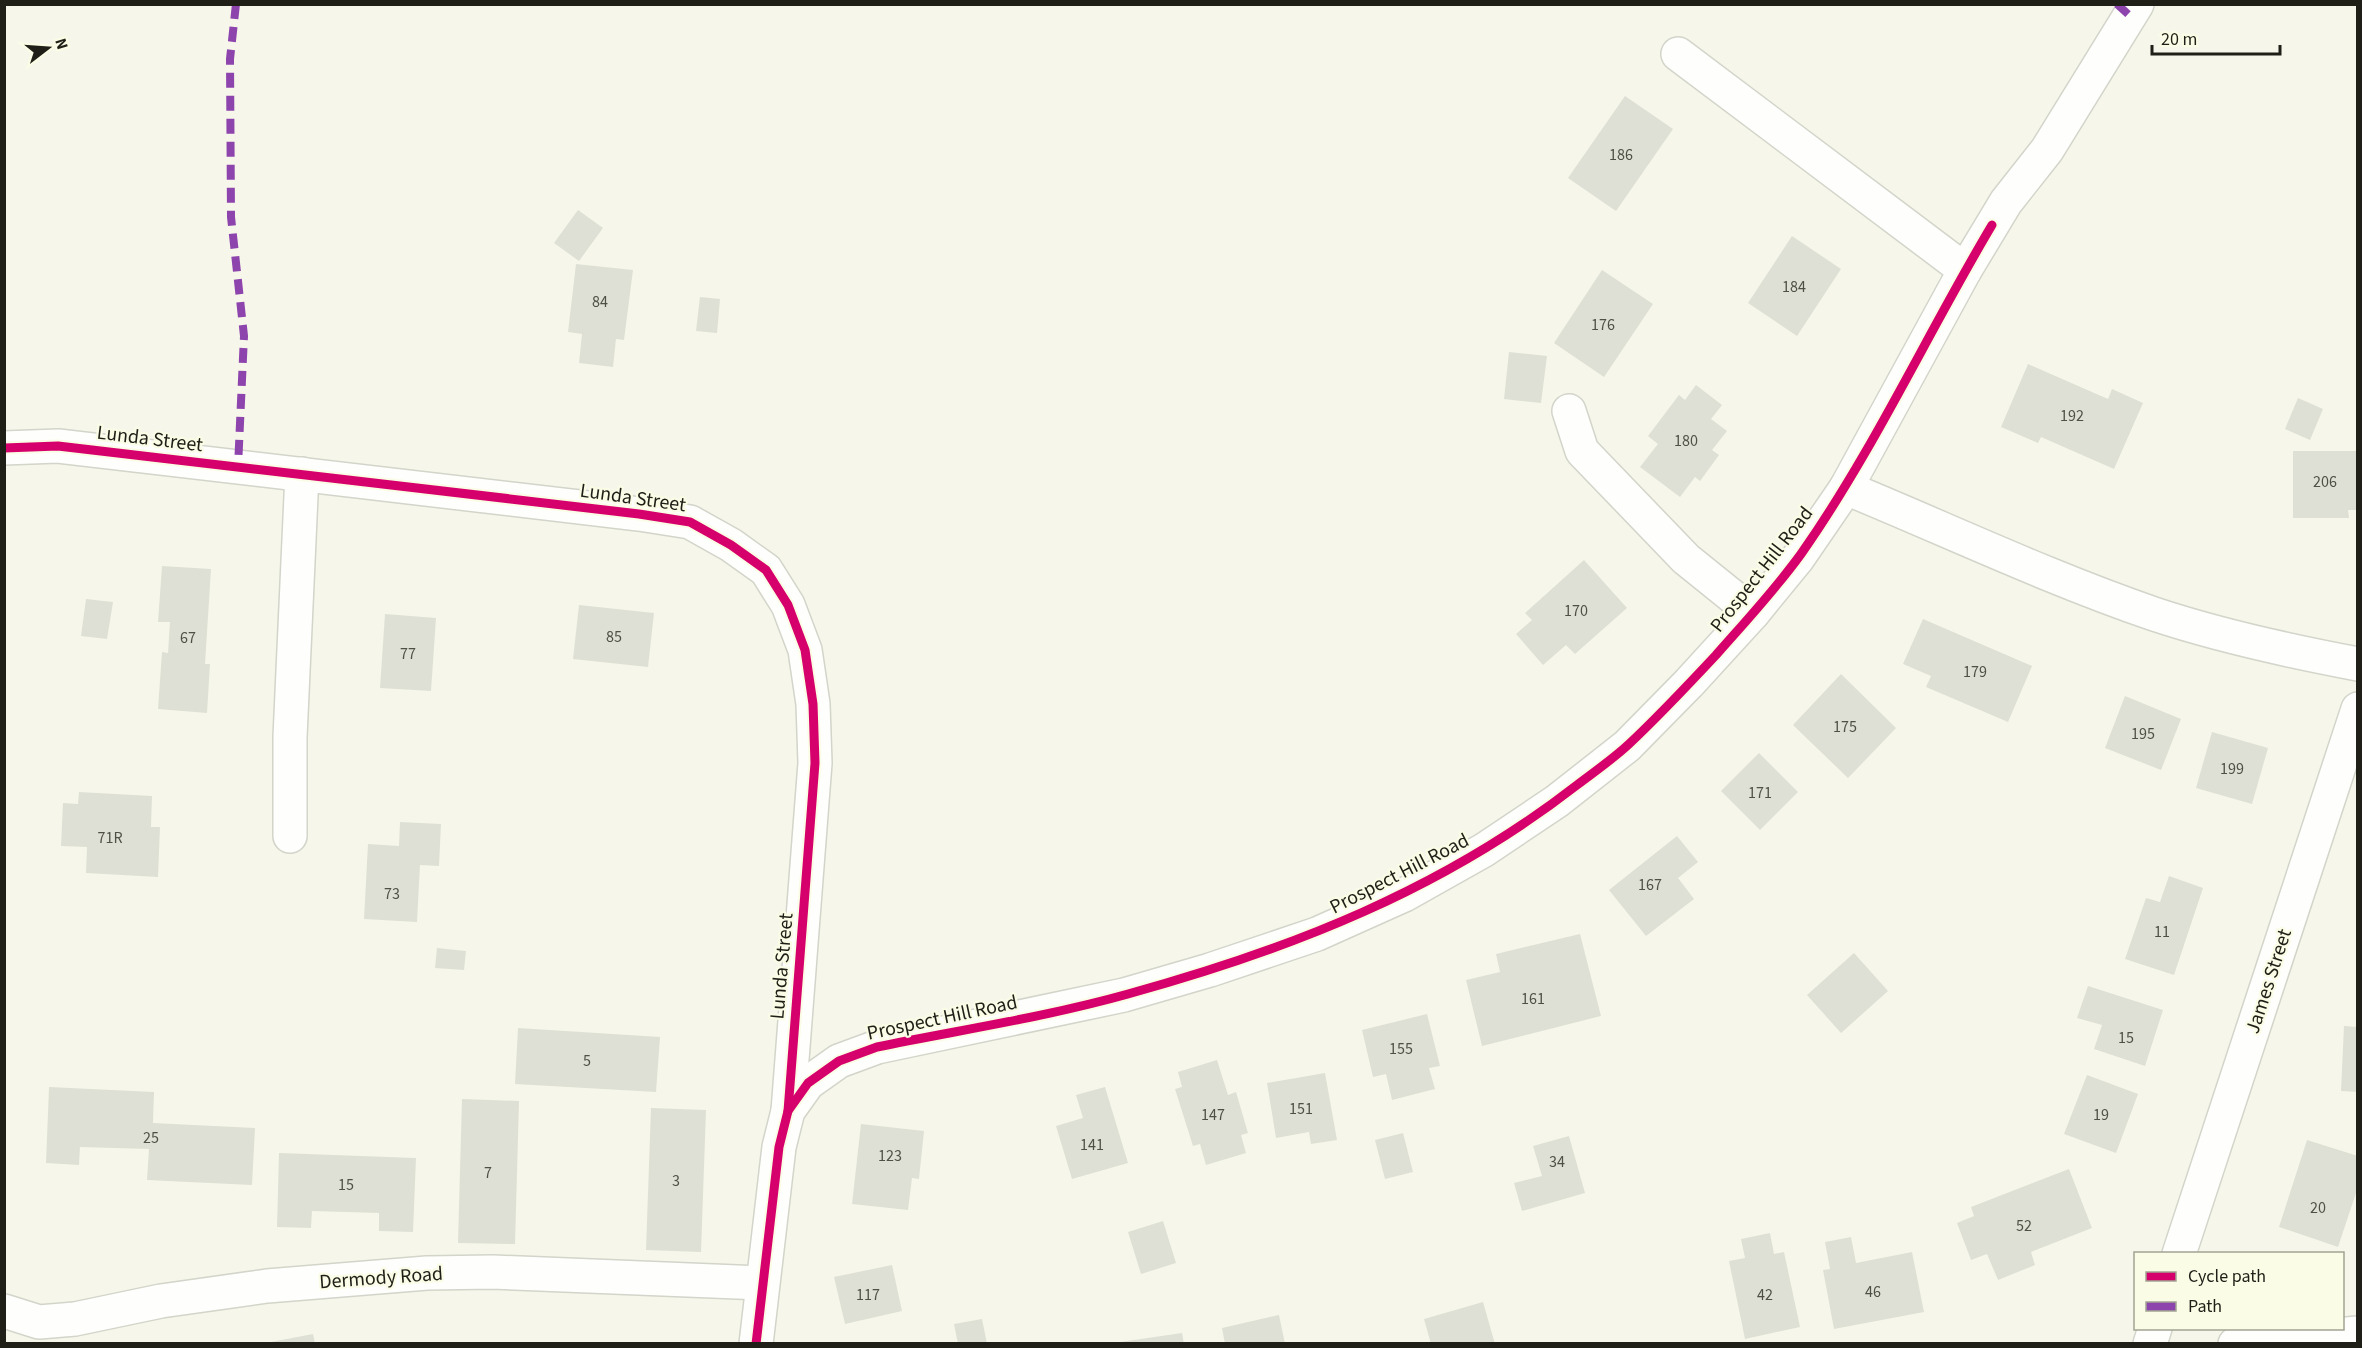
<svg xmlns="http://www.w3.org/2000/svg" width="2362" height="1348" viewBox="0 0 2362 1348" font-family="'Source Sans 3',sans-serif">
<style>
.building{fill:#dfe0d5}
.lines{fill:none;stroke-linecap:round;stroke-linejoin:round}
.minor-casing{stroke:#d3d4ca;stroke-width:36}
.minor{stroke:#fefefc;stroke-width:33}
.quiet{stroke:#8e44ad;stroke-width:8;stroke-dasharray:15 8;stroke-linecap:butt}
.cycleway-casing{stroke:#fafce5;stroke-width:13}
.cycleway{stroke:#d6006c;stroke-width:9}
.labels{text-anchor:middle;stroke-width:4.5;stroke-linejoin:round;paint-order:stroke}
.number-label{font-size:16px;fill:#4f4f46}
.street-label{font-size:20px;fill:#1f1f17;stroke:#fafce5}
</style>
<rect width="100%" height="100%" fill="#f6f7ea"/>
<g class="building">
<path d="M1625,96l48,33 -57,82 -48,-33z"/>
<path d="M578,210l25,18 -24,33 -25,-18z"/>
<path d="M1792,236l49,33 -44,67 -49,-33z"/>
<path d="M576,264l57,6 -9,70 -8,-1 -3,28 -34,-4 3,-29 -14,-2z"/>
<path d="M1602,270l51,34 -49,73 -50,-34z"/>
<path d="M700,297l20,2 -3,34 -21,-2z"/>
<path d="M1509,352l38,4 -6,47 -37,-4z"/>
<path d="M2028,364l80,35 4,-10 31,14 -29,66 -73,-32 -3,6 -37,-16z"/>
<path d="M1696,385l26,20 -11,14 16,12 -15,19 7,5 -19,26 -5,-4 -15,20 -40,-30 18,-23 -10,-8 31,-41 6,5z"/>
<path d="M2298,398l25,11 -13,31 -25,-11z"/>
<path d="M2293,451h65v59h-10l1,8h-56z"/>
<path d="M1584,560l43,48 -52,46 -9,-9 -23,20 -27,-31 16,-14 -7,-7z"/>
<path d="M162,566l49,3 -6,95h5l-3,49 -49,-4 4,-57 6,1 2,-31h-12z"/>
<path d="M86,599l27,3 -6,37 -26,-3z"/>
<path d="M579,605l75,8 -6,54 -75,-8z"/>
<path d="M385,614l51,4 -5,73 -51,-3z"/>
<path d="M1923,619l109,47 -24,56 -82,-35 5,-11 -28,-12z"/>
<path d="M1841,674l55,54 -48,50 -55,-53z"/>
<path d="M2125,696l56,23 -20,51 -56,-22z"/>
<path d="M2212,732l56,16 -16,56 -56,-16z"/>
<path d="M1759,753l39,39 -38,38 -39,-39z"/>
<path d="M79,792l73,4 -1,31h9l-2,50 -72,-4 1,-26 -26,-1 2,-43 15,1z"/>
<path d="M400,822l41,2 -2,42 -19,-1 -3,57 -53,-3 4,-75 31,2z"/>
<path d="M1677,836l21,26 -20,16 16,21 -48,37 -37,-46z"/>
<path d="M2169,876l34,12 -29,87 -49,-16 21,-61 14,4z"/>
<path d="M1580,934l21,82 -119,30 -16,-66 34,-8 -4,-18z"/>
<path d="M437,948l29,3 -2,19 -29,-2z"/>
<path d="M1854,953l34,38 -47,42 -34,-38z"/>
<path d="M2088,986l75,24 -18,56 -51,-17 8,-24 -25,-7z"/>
<path d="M1427,1014l13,52 -11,2 6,21 -43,11 -6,-26 -13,3 -11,-47z"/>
<path d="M2344,1026l14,1v65l-17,-1z"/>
<path d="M518,1028l142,9 -4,55 -141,-8z"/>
<path d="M1217,1060l11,35 8,-3 12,41 -7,2 5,18 -40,12 -6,-21 -7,2 -18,-57 7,-2 -4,-15z"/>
<path d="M1325,1073l12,67 -26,4 -2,-12 -33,6 -9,-55z"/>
<path d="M2087,1075l51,19 -22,59 -52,-19z"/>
<path d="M49,1087l105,5 -1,31 102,5 -3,57 -105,-5 2,-31 -69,-2 -1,18 -33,-2z"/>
<path d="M1105,1087l23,76 -56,16 -16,-53 27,-8 -7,-23z"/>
<path d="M462,1099l57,2 -4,143 -57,-1z"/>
<path d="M651,1108l55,2 -5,142 -55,-2z"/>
<path d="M861,1124l63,7 -5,48 -7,-1 -4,32 -56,-6z"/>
<path d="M1403,1133l10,39 -28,7 -10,-39z"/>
<path d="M1569,1136l16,57 -63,18 -8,-28 28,-7 -9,-30z"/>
<path d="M2307,1140l51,16v31l-20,60 -59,-20z"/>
<path d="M279,1153l137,5 -3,74 -34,-1v-18l-67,-2 -1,17 -34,-1z"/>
<path d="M2069,1169l23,59 -61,24 4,13 -37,15 -11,-26 -16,6 -14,-37 17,-7 -3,-9z"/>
<path d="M1163,1221l13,42 -35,11 -13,-42z"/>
<path d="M1770,1233l4,21 10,-2 16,75 -55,12 -16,-78 16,-3 -4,-19z"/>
<path d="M1851,1237l5,26 56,-11 12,60 -90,17 -11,-59 7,-1 -5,-27z"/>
<path d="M892,1265l10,46 -57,13 -11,-47z"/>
<path d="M1483,1302l12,42h-64l-7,-25z"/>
<path d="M1279,1315l6,29h-60l-3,-16z"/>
<path d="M982,1319l5,25h-29l-4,-20z"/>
<path d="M1182,1333l2,11h-64v-2z"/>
<path d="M313,1334l2,10h-44v-2z"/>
</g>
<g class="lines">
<g class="minor-casing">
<g id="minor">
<path d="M1678,54l287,216"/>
<path d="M1569,411l13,40 104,108 67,54"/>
<path d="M4,448l54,-2 581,68 51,8 41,23 35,25 22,35 17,45 8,54 2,59 -27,348"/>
<path d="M1846,488c102,42 203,90 308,126 66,22 135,37 204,50"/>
<path d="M290,836v-99l12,-263"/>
<path d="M2179,1254l179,-545"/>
<path d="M4,1311l35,11 36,-3 86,-18 106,-15 160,-13 66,-1 269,11"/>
<path d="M756,1344l23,-197 9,-36 20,-28 31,-22 38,-14 247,-52 86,-25 107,-36 87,-39 80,-45 73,-49 70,-55 62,-63 64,-70 45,-55 48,-70 119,-218 41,-68 41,-52 90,-146"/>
<path d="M2150,1344l5,-16"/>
<path d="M2235,1344l123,-11"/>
</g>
</g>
<use href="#minor" class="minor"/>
<g class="quiet">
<path d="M236,4l-6,55 1,158 13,119 -6,131"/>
<path d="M2117,4l13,12"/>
</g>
<g class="cycleway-casing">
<g id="cycleway">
<path d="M4,448l54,-2 581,68 51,8 41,23 35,25 22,35 17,45 8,54 2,59 -27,348"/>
<path d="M756,1344l23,-197 9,-36 20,-28 31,-22 38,-14c83,-17 169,-30 251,-53 163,-45 314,-104 449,-209 17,-13 36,-26 52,-41 30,-28 59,-59 87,-89 29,-33 59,-65 85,-101 73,-104 126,-220 191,-329"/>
</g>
</g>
<use href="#cycleway" class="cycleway"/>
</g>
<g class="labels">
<g class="number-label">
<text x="1621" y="160">186</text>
<text x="1794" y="292">184</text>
<text x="600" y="307">84</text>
<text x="1603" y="330">176</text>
<text x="2072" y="421">192</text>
<text x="1686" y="446">180</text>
<text x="2325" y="487">206</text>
<text x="1576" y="616">170</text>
<text x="614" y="642">85</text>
<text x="188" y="643">67</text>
<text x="408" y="659">77</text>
<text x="1975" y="677">179</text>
<text x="1845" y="732">175</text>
<text x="2143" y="739">195</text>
<text x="2232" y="774">199</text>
<text x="1760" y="798">171</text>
<text x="110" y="843">71R</text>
<text x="1650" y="890">167</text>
<text x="392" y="899">73</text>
<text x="2162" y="937">11</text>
<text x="1533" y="1004">161</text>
<text x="2126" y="1043">15</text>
<text x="1401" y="1054">155</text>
<text x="587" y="1066">5</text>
<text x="1301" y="1114">151</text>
<text x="1213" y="1120">147</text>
<text x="2101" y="1120">19</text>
<text x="151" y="1143">25</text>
<text x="1092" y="1150">141</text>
<text x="890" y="1161">123</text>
<text x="1557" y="1167">34</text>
<text x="488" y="1178">7</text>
<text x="676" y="1186">3</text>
<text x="346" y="1190">15</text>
<text x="2318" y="1213">20</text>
<text x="2024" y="1231">52</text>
<text x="1873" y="1297">46</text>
<text x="868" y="1300">117</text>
<text x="1765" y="1300">42</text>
</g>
<g class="street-label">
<text transform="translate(150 438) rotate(7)" y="7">Lunda Street</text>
<text transform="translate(633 497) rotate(8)" y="7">Lunda Street</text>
<text transform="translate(1761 569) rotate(-52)" y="7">Prospect Hill Road</text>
<text transform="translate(1399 873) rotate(-27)" y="7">Prospect Hill Road</text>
<text transform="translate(781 966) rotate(-85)" y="7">Lunda Street</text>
<text transform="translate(2268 981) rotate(-72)" y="7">James Street</text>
<text transform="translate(942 1017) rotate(-12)" y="7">Prospect Hill Road</text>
<text transform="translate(381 1277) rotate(-4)" y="7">Dermody Road</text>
</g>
</g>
<rect width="2362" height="1348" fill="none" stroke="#1f1f17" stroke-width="12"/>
<rect x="2134" y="1252" width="210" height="78" fill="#fafce5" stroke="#a2a493" stroke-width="1.5"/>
<rect x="2146" y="1272" width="30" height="9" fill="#d6006c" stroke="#a2a493" stroke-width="1.5"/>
<text x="2188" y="1282" font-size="18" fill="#1f1f17">Cycle path</text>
<rect x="2146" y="1302" width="30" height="9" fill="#8e44ad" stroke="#a2a493" stroke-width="1.5"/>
<text x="2188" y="1312" font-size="18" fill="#1f1f17">Path</text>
<g transform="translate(48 48) rotate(73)" stroke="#fafce5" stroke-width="4.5" paint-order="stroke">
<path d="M0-4.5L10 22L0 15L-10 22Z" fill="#1f1f17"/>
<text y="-9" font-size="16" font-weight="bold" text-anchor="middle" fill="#1f1f17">N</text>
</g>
<path d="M2152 45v9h128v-9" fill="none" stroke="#1f1f17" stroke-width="3"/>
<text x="2161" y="45" font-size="18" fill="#1f1f17" stroke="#fafce5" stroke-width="4.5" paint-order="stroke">20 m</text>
</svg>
